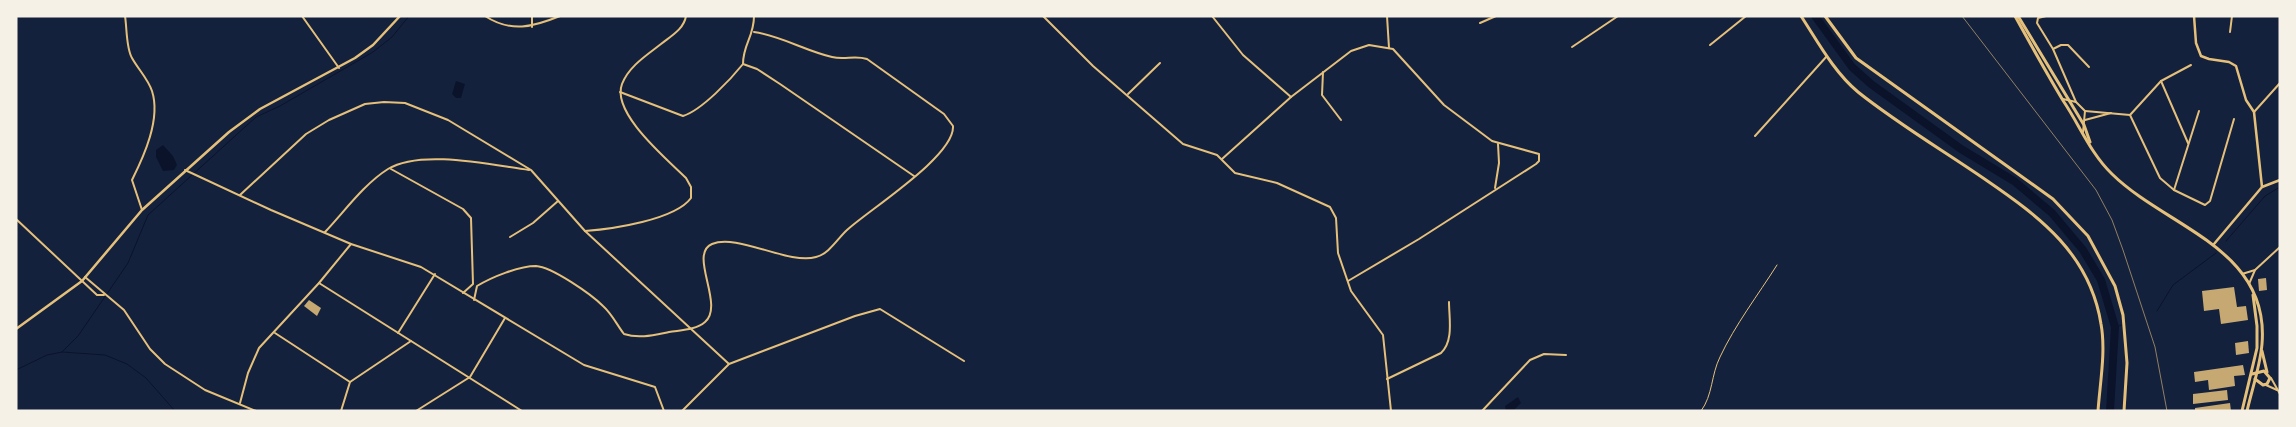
<svg xmlns="http://www.w3.org/2000/svg" width="2296" height="427" viewBox="0 0 2296 427" font-family="Roboto,sans-serif">
<style>
.water{fill:#0b132b}
.lines{fill:none;stroke-linecap:round;stroke-linejoin:round}
.stream{stroke:#0b132b;stroke-width:1}
.river{stroke:#0b132b;stroke-width:8}
.building{fill:#c6a872}
.service{stroke:#e5c07b;stroke-width:1}
.minor{stroke:#e5c07b;stroke-width:2}
.tertiary{stroke:#e5c07b;stroke-width:2.5}
.secondary{stroke:#e5c07b;stroke-width:2.5}
.primary{stroke:#e5c07b;stroke-width:3}
.rail{stroke:#918062;stroke-width:1}
</style>
<rect width="100%" height="100%" fill="#14213d"/>
<g class="water">
<path d="M456,81l9,3 -4,14h-5l-4,-4z"/>
<path d="M163,145l10,11 4,9 -3,5 -11,1 -7,-14v-7z"/>
<path d="M1518,397l3,6 -8,8h-7l-1,-5z"/>
</g>
<g class="lines">
<g class="stream">
<path d="M2226,241l39,-45 15,-9"/>
<path d="M2157,311l16,-26 43,-32"/>
<path d="M2115,327l7,-2"/>
<path d="M62,352l16,-16 50,-73 20,-48 108,-98 24,-11 93,-54 19,-15 17,-21"/>
<path d="M16,370l31,-15 15,-3 43,3 22,9 19,14 29,33"/>
</g>
<path class="river" d="M1815,16l37,51 19,17 90,65 53,32 38,32 31,37 18,30 14,47 -5,84"/>
</g>
<g class="building">
<path d="M2266,278l1,12 -8,1 -1,-12z"/>
<path d="M2234,287l3,20 9,-1 2,14 -27,4 -2,-15 -15,2 -2,-20z"/>
<path d="M309,300l12,8 -4,8 -13,-10z"/>
<path d="M2248,341l1,12 -13,2 -1,-12z"/>
<path d="M2243,365l2,10 -11,1 1,10 -26,4 -1,-10 -13,2 -1,-10z"/>
<path d="M2227,390l1,10 -35,4v-10z"/>
<path d="M2230,403l1,8h-36v-3z"/>
</g>
<g class="lines">
<path class="service" d="M1701,411c12,-16 10,-36 19,-54 15,-32 38,-62 57,-92"/>
<g class="minor">
<path d="M125,16c2,12 1,32 7,42 6,11 16,21 20,33 9,28 -8,65 -20,89l10,30"/>
<path d="M302,16l37,52"/>
<path d="M485,16c26,17 48,11 75,0"/>
<path d="M1043,16l50,50 90,78 34,11 18,18 42,10 53,24 6,11 2,35 13,38 32,44 8,76"/>
<path d="M1212,16l31,39 48,42"/>
<path d="M1387,16l2,32"/>
<path d="M2046,16l-8,2 -1,5 16,26"/>
<path d="M1480,23l16,-7"/>
<path d="M532,27v-11"/>
<path d="M2230,32l2,-16"/>
<path d="M1710,45l36,-29"/>
<path d="M1572,47l46,-31"/>
<path d="M743,64c0,-20 11,-27 11,-48"/>
<path d="M1323,72l-1,23 19,25"/>
<path d="M2161,81l27,62"/>
<path d="M620,92l63,24c19,-6 48,-37 60,-52l14,5 23,15 134,92"/>
<path d="M1128,94l32,-31"/>
<path d="M2063,99l13,3 9,9 -2,21"/>
<path d="M2076,102l-23,-53 8,-4h7l21,22"/>
<path d="M2085,111l45,4"/>
<path d="M2254,112l26,-29"/>
<path d="M2130,115l30,63 14,12 31,15 5,-4 24,-82"/>
<path d="M2130,115l31,-34 30,-16"/>
<path d="M2085,120l26,-7"/>
<path d="M1755,136l72,-80"/>
<path d="M1222,159l69,-62 60,-46 18,-6 24,4 51,56 48,36 47,13v7l-3,3 -117,75 -71,42"/>
<path d="M391,169l72,40 8,9 2,66 -10,9"/>
<path d="M185,170l86,40 80,34 70,23 163,98 71,22 9,24"/>
<path d="M1495,188l4,-25 -1,-19"/>
<path d="M2174,190l25,-79"/>
<path d="M240,195l66,-61 23,-14 36,-16 19,-2 21,1 43,17 83,50 54,61 144,133"/>
<path d="M16,219l81,76h7"/>
<path d="M585,231c27,-2 90,-11 106,-33v-11l-5,-9c-19,-19 -75,-65 -64,-94 7,-18 25,-29 39,-40 10,-8 23,-15 25,-28"/>
<path d="M325,232c19,-20 39,-48 63,-63 33,-20 103,-4 141,1"/>
<path d="M510,237l23,-14 25,-22"/>
<path d="M2242,274l13,-4 25,-23"/>
<path d="M85,277l39,33 26,39 15,15 40,26 51,21"/>
<path d="M319,283l203,128"/>
<path d="M2249,284l6,-14"/>
<path d="M474,300l3,-14c15,-9 42,-20 59,-20 16,1 55,28 67,40 9,8 14,19 21,28 15,5 30,1 45,-2 12,-2 27,-2 36,-10 20,-17 -17,-68 7,-78 25,-11 76,21 104,13 13,-3 22,-19 31,-27 23,-21 108,-74 106,-104l-9,-12 -77,-55c-12,-4 -22,1 -35,-2 -26,-6 -51,-21 -78,-25"/>
<path d="M275,333l75,49"/>
<path d="M398,333l37,-59"/>
<path d="M2271,378l9,16"/>
<path d="M1387,379l54,-26c13,-12 8,-35 8,-51"/>
<path d="M2266,385l11,5"/>
<path d="M240,403l8,-30 11,-25 60,-65 32,-39"/>
<path d="M341,411l9,-29 61,-41"/>
<path d="M416,411l54,-34 35,-59"/>
<path d="M682,411l47,-47 126,-48 25,-7 84,52"/>
<path d="M1482,411l48,-51 14,-6 22,1"/>
</g>
<g class="tertiary">
<path d="M2194,16l2,27 5,13 8,3 20,3 7,4 10,34 8,12 8,75"/>
<path d="M2214,244l48,-57 18,-7"/>
</g>
<path class="secondary" d="M16,329l66,-48 60,-71 87,-78 31,-23 95,-51 18,-13 27,-29"/>
<g class="primary">
<path d="M1801,16c17,26 33,56 57,76 40,32 86,59 128,88 54,37 104,74 115,144 5,27 -1,59 -3,87"/>
<path d="M1825,16l31,42 197,141 35,37 27,50 8,29 4,48 -3,48"/>
<path d="M2015,16c16,29 32,58 49,86 16,24 27,52 48,72 55,54 158,74 150,170 -2,23 -10,45 -15,67"/>
<path d="M2018,16l66,109 6,17"/>
<path d="M2262,351l5,21"/>
<path d="M2252,374l12,-3 6,7 -3,6 -4,1 -8,-6"/>
<path d="M2242,411l15,-63v-22l-4,-31"/>
</g>
<path class="rail" d="M1962,16l134,174 16,30 11,30 32,97 12,64"/>
</g>
<rect width="2296" height="427" fill="none" stroke="#f6f1e7" stroke-width="35"/>
</svg>
